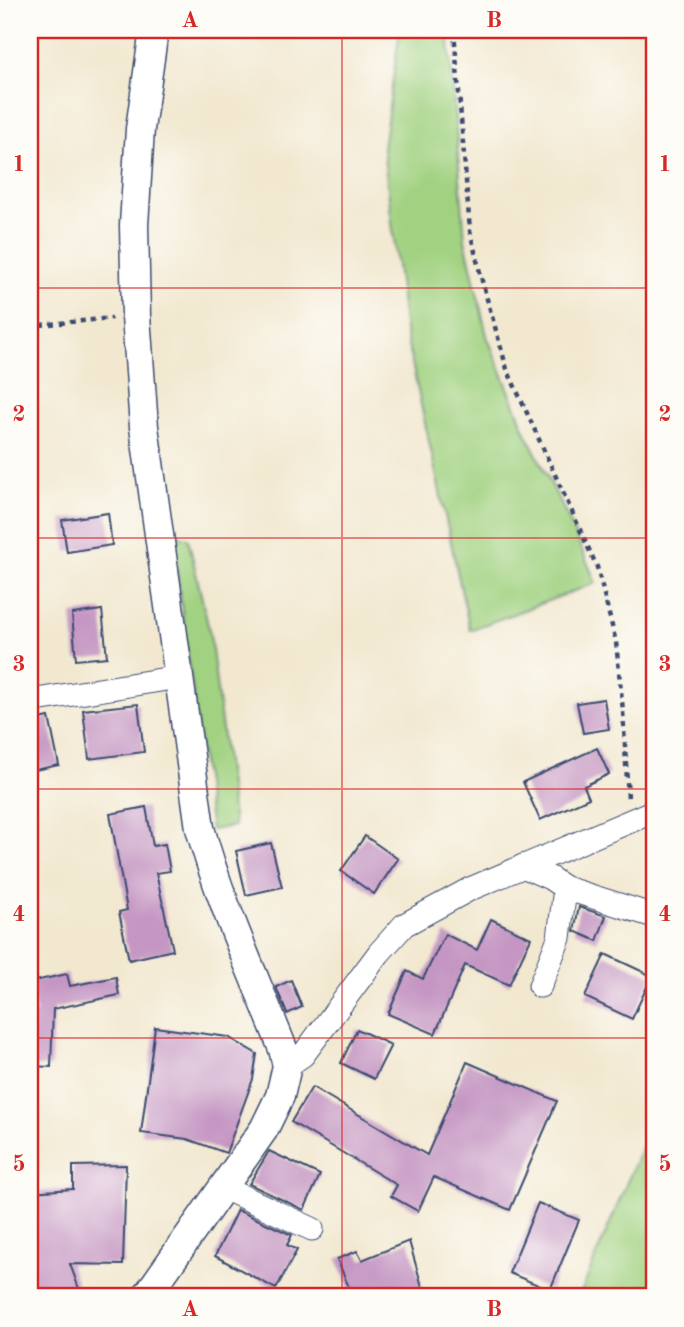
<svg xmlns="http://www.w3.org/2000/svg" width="684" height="1327" viewBox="0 0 684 1327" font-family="'Old Standard TT',serif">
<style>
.green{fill:#a1d281;stroke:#5e8070;stroke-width:2}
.building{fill:#c596c3}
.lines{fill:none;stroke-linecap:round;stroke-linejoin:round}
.minor-casing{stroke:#3b4b6f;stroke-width:25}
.tertiary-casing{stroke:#3b4b6f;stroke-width:31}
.path{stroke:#3b4b6f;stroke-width:4.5;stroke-dasharray:5 5;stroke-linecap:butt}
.minor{stroke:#fff;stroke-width:23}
.tertiary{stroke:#fff;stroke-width:28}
.grid{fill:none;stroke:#d62828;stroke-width:2;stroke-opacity:0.55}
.neatline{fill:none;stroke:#d62828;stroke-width:2.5}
.grid-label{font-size:23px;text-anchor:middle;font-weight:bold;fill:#d62828}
</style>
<rect width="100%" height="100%" fill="#fdfcf7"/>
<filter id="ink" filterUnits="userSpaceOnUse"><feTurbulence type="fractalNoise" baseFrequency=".0143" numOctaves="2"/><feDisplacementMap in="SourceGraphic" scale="14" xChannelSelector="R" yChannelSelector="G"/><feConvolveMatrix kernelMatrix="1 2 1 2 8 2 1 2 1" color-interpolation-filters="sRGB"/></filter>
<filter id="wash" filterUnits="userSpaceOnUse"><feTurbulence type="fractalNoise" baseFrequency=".00686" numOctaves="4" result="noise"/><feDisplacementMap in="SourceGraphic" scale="28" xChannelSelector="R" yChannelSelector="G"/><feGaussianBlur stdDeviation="1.57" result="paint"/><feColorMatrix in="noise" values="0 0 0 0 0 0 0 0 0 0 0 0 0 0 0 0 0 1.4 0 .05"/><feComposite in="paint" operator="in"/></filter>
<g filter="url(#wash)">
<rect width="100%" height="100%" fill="#f2e8d0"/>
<g class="green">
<path d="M400,30h48l17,210 22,96 40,99 42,85 27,63 -126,47 -65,-299 -22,-183z"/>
<path d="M172,534l16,4 22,96 24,192 -23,4z"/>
<path d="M654,1118v179h-75z"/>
</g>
<g id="blocks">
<g class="building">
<path d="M108,513l4,32 -45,7 -5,-32z"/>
<path d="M102,610l5,47 -31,3 -4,-46z"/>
<path d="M604,699l5,30 -26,4 -6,-30z"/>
<path d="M138,704l6,48 -55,7 -6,-49z"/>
<path d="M49,717l10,48 -29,6v-50z"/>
<path d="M597,748l12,26 -25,12 5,12 -49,22 -17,-38z"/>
<path d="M146,807l7,39 12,-2 5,27 -14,2 17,77 -44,10 -10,-48 8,-2 -17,-96z"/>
<path d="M365,836l33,23 -24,35 -33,-23z"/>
<path d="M271,843l11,44 -36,8 -10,-44z"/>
<path d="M579,907l27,9 -9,25 -23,-10z"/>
<path d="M491,919l40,19 -22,47 -44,-20 -30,69 -47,-20 19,-43 16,8 22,-45 32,16z"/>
<path d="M605,954l47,22 -20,43 -47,-22z"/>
<path d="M67,974l3,12 46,-9 3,18 -66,14 -2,58 -21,-1v-52h6l-6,-32z"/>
<path d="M291,980l11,27 -15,7 -11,-27z"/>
<path d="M155,1027l73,10 29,17 -4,25 -27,74 -39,-14 -46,-6z"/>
<path d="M357,1029l34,16 -17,34 -33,-16z"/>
<path d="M467,1062l90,39 -47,109 -76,-33 -16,34 -27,-15 6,-11 -106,-63 21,-35 115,68z"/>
<path d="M269,1151l51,24 -16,35 -55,-26z"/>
<path d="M126,1165l-3,100 -53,-1 12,33h-52v-105l43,-3v-23z"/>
<path d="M538,1203l41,17 -29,70 -41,-17z"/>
<path d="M237,1210l55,25 -5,10 10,5 -21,39 -61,-33z"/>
<path d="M409,1241l16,56h-72l-16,-38 20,-8 5,9z"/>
</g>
</g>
</g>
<g filter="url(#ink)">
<use href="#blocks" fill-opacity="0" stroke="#3b4b6f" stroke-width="2"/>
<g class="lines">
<g class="minor-casing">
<g id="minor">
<path d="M30,701l149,-24"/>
<path d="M523,866l27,12 15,10 89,28"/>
<path d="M540,986l19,-48 6,-50"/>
<path d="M287,1066l16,-11 76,-102 25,-28 66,-36 184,-78"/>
<path d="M224,1188l88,41"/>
</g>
</g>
<g class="tertiary-casing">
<path id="tertiary" d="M146,1297l118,-168 16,-33 7,-30 -4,-17c-29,-74 -62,-144 -83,-221l-56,-401 -8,-111 -2,-91 6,-96 14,-99"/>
</g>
<g class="path">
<path d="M454,30l16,201 13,54 24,84 90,198 19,75 7,69 5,88"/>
<path d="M30,326l82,-8"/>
</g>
<use href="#minor" class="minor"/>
<use href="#tertiary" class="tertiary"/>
</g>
</g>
<path class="grid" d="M342,30v1267M30,288h624M30,538h624M30,789h624M30,1038h624"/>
<rect width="684" height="1327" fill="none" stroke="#fdfcf7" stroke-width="77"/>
<rect x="38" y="38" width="608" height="1250" class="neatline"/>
<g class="grid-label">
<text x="190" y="27">A</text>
<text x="494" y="27">B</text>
<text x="19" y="171">1</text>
<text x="665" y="171">1</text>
<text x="19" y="421">2</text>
<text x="665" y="421">2</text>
<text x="19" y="671">3</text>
<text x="665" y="671">3</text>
<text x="19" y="921">4</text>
<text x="665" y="921">4</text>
<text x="19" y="1171">5</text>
<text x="665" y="1171">5</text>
<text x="190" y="1316">A</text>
<text x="494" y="1316">B</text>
</g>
</svg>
